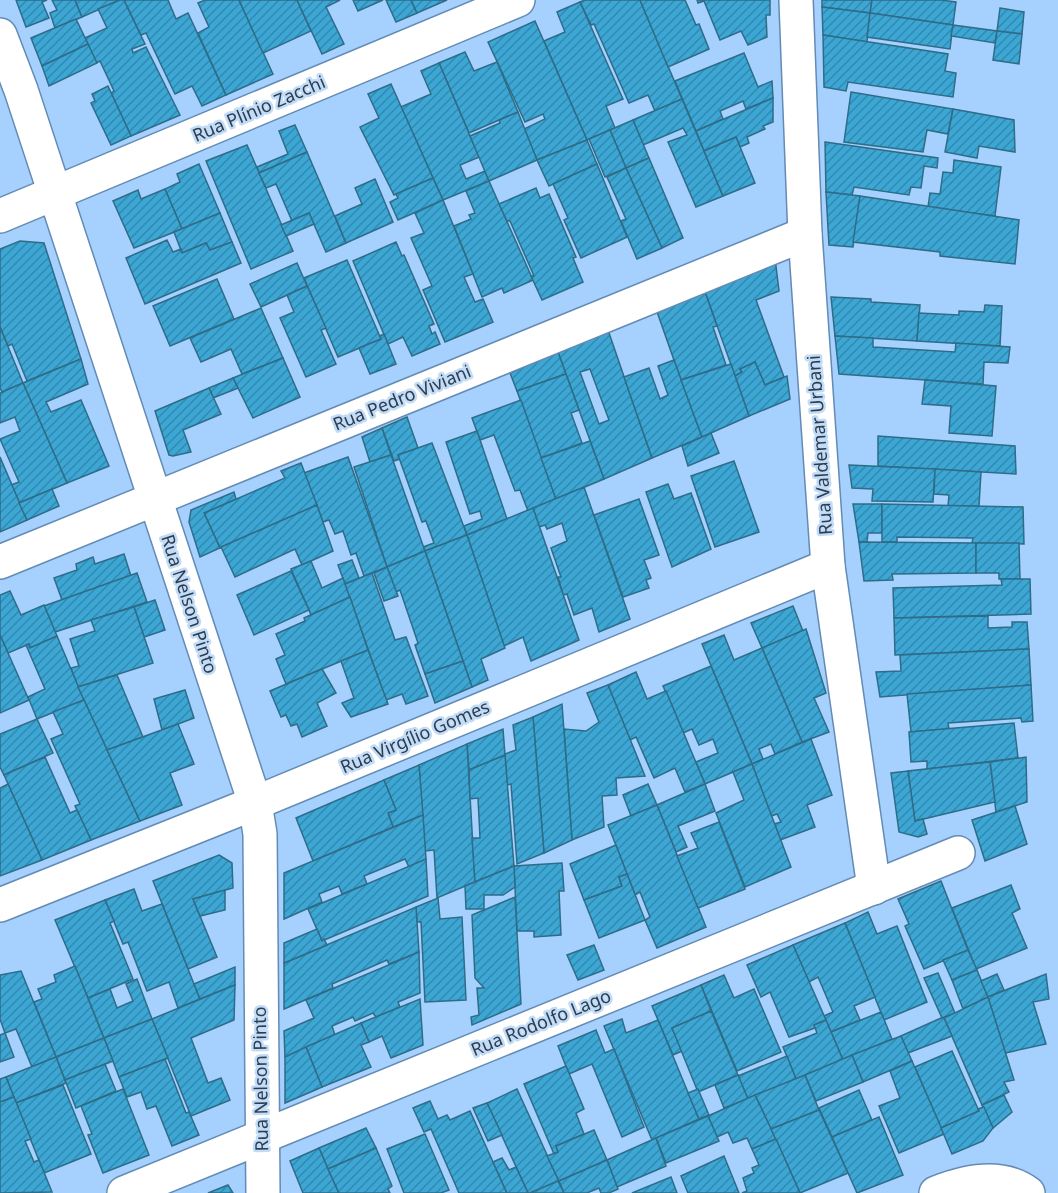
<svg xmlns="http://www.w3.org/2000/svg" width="1058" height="1193" viewBox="0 0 1058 1193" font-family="'Noto Sans',sans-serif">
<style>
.building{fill:url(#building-hatch);stroke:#2e6c88;stroke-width:1.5;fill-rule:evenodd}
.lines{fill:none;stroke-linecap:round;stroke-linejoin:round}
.street-casing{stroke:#638bb4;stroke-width:36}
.street{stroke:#fff;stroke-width:33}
.labels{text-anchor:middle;stroke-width:5;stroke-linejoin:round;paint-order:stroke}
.street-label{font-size:18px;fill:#2c3d4f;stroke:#c2dcf7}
</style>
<defs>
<pattern id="building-hatch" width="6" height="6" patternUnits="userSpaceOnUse" patternTransform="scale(1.5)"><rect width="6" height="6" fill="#3ca7d4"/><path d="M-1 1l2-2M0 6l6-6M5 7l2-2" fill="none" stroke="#3389ae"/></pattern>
</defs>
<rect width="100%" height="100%" fill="#a6d0fd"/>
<g class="building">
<path d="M16,0h31l-5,2 7,16 -23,9z"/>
<path d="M52,0h23l7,17 -27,11 -5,-15 7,-3z"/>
<path d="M75,0h45l-38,17z"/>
<path d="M120,0h4l21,44 -13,5 1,4 13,-6 34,68 -49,21 -20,-43 3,-2 -14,-30 -4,2 -11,-25 22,-10 -9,-19z"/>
<path d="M124,0h44l8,19 12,-6 38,82 -24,11 -10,-20 -17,8 -29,-61 -5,2z"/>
<path d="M205,0h34l34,74 -47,21 -28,-62 11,-6 -11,-24z"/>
<path d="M239,0h58l14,31 -48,22z"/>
<path d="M297,0h43l-14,7 18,37 -22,10z"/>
<path d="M353,0h30l-25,11z"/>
<path d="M386,0h25l6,13 -21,9z"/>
<path d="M411,0h36l-30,13z"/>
<path d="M585,0h55l42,99 -27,12 -7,-16 -19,8 -35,-79 -3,1 -11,-23z"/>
<path d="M640,0h45l11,25 3,-1 10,25 -41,18z"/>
<path d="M697,0h73v15h-4l1,22 -19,8 -7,-14 -21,9 -16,-39 -6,2z"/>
<path d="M822,0h50l-2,13 -48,-6z"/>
<path d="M872,0h69l15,2 -3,23 -83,-12z"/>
<path d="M580,2l43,97 -17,7 9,22 -28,12 -43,-99 21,-9 -8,-20z"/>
<path d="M822,7l48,6 -3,29 -44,-7z"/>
<path d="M1000,8l24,4 -2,22 -25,-3z"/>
<path d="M870,13l83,12 -3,24 -83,-12z"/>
<path d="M76,19l12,25 -46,22 -11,-28z"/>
<path d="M535,21l52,119 -50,20 -13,-31 21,-10 -2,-5 -18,8 -37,-80z"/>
<path d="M953,25l44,6 -2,12 -44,-7z"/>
<path d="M997,31l25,3 -3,30 -26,-4z"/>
<path d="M823,35l125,19 -3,17 11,2 -3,24 -105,-15 -2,9 -22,-4z"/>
<path d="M88,44l9,19 -48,23 -7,-20z"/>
<path d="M465,52l9,19 23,-9 21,50 -49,21 -30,-70z"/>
<path d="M744,53l14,34 14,-6 1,17 -27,11 -3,-8 -23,10 3,8 -27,12 -21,-50z"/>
<path d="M439,63l40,94 -19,8 6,14 19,-8 4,10 -46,19 -42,-93 30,-13 -10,-23z"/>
<path d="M391,84l42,94 -39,17 -34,-68 19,-9 -11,-24z"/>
<path d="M108,86l23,50 -20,9 -20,-42 4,-2 -3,-7z"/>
<path d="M851,92l102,17 -5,25 -21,-4 -4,22 -79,-10z"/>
<path d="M773,98v24l-10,4 2,3 -18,8 2,6 -9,4 -4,-10 -32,14 -8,-20z"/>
<path d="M682,99l41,97 -27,11 -28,-65 19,-7 -4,-7 -40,17 -10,-25z"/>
<path d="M953,109l61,11 1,32 -36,-6 -2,12 -32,-6z"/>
<path d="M518,112l19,48 -48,21 -19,-45 30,-13 -1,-3z"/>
<path d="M633,120l16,38 -23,10 -16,-38z"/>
<path d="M295,125l12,27 -48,21 -2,-6 31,-13 -9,-23z"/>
<path d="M610,130l16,38 -21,9 -16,-38z"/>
<path d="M736,137l19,46 -32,13 -19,-45z"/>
<path d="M587,140l10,24 -48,22 -12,-26z"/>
<path d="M825,142l113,16 -1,10 -13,-2 -3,22 -10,-1 -2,8 -55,-8 -2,8 -26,-3z"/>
<path d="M247,145l46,106 -42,18 -45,-108z"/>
<path d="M307,152l39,91 -20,9 -17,-39 -17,8 -16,-37 -10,4 -7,-15z"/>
<path d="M649,158l34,80 -21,10 -36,-80z"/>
<path d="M954,160l47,7 -6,49 -67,-9 2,-14 10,1 3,-22 10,1z"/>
<path d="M199,164l21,49 -38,16 -17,-40 15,-7 -3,-8z"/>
<path d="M597,164l30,73 -46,21 -17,-38 4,-2 -15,-34z"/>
<path d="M626,168l36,80 -25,11 -16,-38 5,-2 -19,-42z"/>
<path d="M433,178l10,22 -45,20 -8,-18 8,-4 -2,-4z"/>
<path d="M375,179l18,43 -47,21 -11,-27 27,-12 -7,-16z"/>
<path d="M489,181l44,99 -29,13 -2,-5 -20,9 -28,-71 17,-7 -2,-4 6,-2 -9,-22z"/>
<path d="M536,188l4,10 9,-4 27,63 -3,1 10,24 -41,18 -11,-24h3l-24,-55h-3l-8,-17z"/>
<path d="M165,189l17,40 -48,19 -21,-47 25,-11 3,9z"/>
<path d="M826,192l34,4 -7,51 -24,-2z"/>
<path d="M860,196l159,24 -4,44 -75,-8v-4l-87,-10z"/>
<path d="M443,200l30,74 -9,3 11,25 8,-3 10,23 -48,20 -22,-52 9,-4 -21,-48 13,-5 -9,-20z"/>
<path d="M220,213l12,29 -22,8 -4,-7 -24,10 -8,-21z"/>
<path d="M309,213l5,11 -28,12 -5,-11z"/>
<path d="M167,240l6,12 8,-3 1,4 24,-10 4,7 22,-8 9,21 -96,41 -19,-46z"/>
<path d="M20,241l24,2 37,116 -54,22 -15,-37 -4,2 -8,-19v-78z"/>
<path d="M396,242l6,14 2,-1 30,69 -5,2 3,8 3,-2 5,12 -28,12 -9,-19 -15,7 -35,-83z"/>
<path d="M775,258l4,33 -23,9 28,77 -19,8 -10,-23 -15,7 2,3 -7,4 -31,-87z"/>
<path d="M347,260l34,79 -43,18 -34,-79z"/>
<path d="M297,263l10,23 -46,21 -11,-23z"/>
<path d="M217,279l17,40 -64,27 -17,-40z"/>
<path d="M307,286l19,42 -5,2 15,34 -30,13 -26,-59 14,-6 -7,-17z"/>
<path d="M704,289l13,37 -4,1 13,38 -45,15 -25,-71z"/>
<path d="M831,297l40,2v3l49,3 -3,36 -82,-5z"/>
<path d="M985,305l17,1 -2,40 -83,-5 2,-28 40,2v-4l25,1z"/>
<path d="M261,308l22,50 -41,16 -11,-25 -30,13 -11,-24z"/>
<path d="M0,327l23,56 -21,9 -2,-4z"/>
<path d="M608,330l44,128 -48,21 -46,-127zM590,369l19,51 -10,4 -19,-52z"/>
<path d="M384,334l12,30 -26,10 -11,-26 22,-9 -1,-3z"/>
<path d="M835,336l38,2v9l82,5 1,-9 54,4 -2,16 -24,-1 -1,22 -144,-10z"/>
<path d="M558,352l8,22 -49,17 -7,-18z"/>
<path d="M283,358l17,39 -47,21 -20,-40z"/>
<path d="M81,359l7,25 -42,18 5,10 30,-12 28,66 -42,17 -44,-100z"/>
<path d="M674,360l28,77 -50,21 -28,-81 25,-9 11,31 8,-4 -10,-29z"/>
<path d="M755,362l10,23 22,-9 3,23 -41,17 -14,-40 7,-4 -2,-3z"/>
<path d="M731,364l18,52 -47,21 -21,-57z"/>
<path d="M566,374l13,36 -8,3 11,30 -41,15 -24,-67z"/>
<path d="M233,378l5,10 -25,10 -4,-10z"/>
<path d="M925,380l71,6 -4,50 -43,-3 2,-27 -29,-2z"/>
<path d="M23,383l44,100 -48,20 -8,-18 8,-3 -19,-43 20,-8 -5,-14 -15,6v-30z"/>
<path d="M209,388l12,26 -38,16 8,22 -18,4 -4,-1 -14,-44z"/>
<path d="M521,400l35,99 -28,12 -8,-21 -5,1 -21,-56 -14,5 -8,-22z"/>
<path d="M407,417l11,31 -20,7 2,4 -6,2 -12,-33z"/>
<path d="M382,428l9,27 -21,7 -8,-25z"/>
<path d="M477,431l30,88 -40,16 -3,-9 18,-7 -2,-8 -10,3 -24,-72z"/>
<path d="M711,433l8,20 -31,13 -6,-20z"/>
<path d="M878,436l137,10 1,28 -138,-8z"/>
<path d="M590,441l14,38 -48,20 -15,-41z"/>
<path d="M432,443l35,92 -42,16 -2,-4 11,-4 -8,-22 -4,1 -24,-67z"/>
<path d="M391,455l34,96 -38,16 -33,-100z"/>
<path d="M0,457l27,63 -27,12z"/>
<path d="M348,457l39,110 -23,9 -8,-23 -5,2 -8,-24 -8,3 -6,-14 -6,2 -19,-49z"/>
<path d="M734,461l25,71 -44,15 -24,-71z"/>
<path d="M301,463l16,42 -97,43 -16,-35 81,-35 -4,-7z"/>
<path d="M849,465l86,4 -2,33 -61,-1 1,-12 -21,-1z"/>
<path d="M935,469l46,3 -2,34h-31l1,-11 -15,-1z"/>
<path d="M668,484l6,15 17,-6 20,56 -39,18 -26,-75z"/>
<path d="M584,487l46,132 -31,13 -7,-24 -18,7 -7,-21 -4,1 -5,-18h3l-10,-29 16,-7 -5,-18 -15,6 -2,-4 -6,2 -6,-19z"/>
<path d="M52,489l7,17 -32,14 -8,-17z"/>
<path d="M234,492l2,7 -32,14 16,35 -20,9 -11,-35 2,-12z"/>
<path d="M639,499l20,56 -15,5 7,18 -5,2 3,8 -26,9 -29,-82z"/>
<path d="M882,504v29h-14l-1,9h-8l-6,-38z"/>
<path d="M882,504l141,3 1,37 -52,-1 1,-5 -76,-1v5h-15z"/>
<path d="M317,505l16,46 -31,14 -7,-16 -60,28 -14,-30z"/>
<path d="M533,508l46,132 -48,21 -8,-24 -19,9 -37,-111z"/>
<path d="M467,535l38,113 -24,11 7,21 -16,7 -47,-136z"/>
<path d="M859,542l117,1v30l-84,1 1,6 -29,1z"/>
<path d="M976,543h43l1,36h-21v-6h-23z"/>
<path d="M425,551l38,110 -38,13 -10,-29 3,-2 -18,-53 -4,2 -9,-25z"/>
<path d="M124,554l7,22 -69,24 -8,-22 23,-8 -1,-6 17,-7 2,7z"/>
<path d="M352,560l7,18 -14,6 -7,-19z"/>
<path d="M311,561l11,27 21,-10 7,19 -39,18 -20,-46z"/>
<path d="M387,567l11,29 -14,5 -10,-28z"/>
<path d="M291,571l18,39 -55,25 -17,-40z"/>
<path d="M137,573l10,29 -92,30 -11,-26z"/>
<path d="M372,573l23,67 11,-3 22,59 -22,8 -4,-10 -16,6 -41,-116z"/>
<path d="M1001,579h29l1,35 -137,4 -1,-30 109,-3z"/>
<path d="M10,591l11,24 23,-10 13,31 -27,12 -1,-4 -21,9 -8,-18v-40z"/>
<path d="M350,597l18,53 -82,34 -10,-25 9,-4 -9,-21 29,-13 -1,-3z"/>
<path d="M155,600l10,30 -21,7 -10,-30z"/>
<path d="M793,606l10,25 -41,17 -11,-25z"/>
<path d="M134,607l19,56 -75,24 -7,-19 8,-2 -9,-27 25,-8 -4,-11z"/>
<path d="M988,616v12l24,-1v-5h15l2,27 -134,6 -1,-37z"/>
<path d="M806,629l20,64 -12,5 15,34 -27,10 -40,-94z"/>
<path d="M0,635l29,65 -29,13z"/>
<path d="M724,635l10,25 28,-12 40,94 -27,12 -4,-10 -12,5 4,10 -11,5 -50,-120z"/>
<path d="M57,636l27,64 -47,19 -9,-22 17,-8 -19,-44 3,-1 1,4z"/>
<path d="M1029,649l2,36 -151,12 -4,-25 25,-1 -1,-16z"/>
<path d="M368,650l20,54 -37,13 -9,-14 12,-5 -13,-37z"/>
<path d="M463,661l9,26 -37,16 -10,-29z"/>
<path d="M711,666l41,98 -47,20 -9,-22 22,-9 -5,-14 -14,6 -7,-16 -9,4 -20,-47z"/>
<path d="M322,669l14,24 -19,10 10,23 -25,11 -5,-13 -6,2 -5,-11 -5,2 -11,-26z"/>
<path d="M636,672l11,27 19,-8 39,93 -20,8 -10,-24 -21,10 -18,-41 -6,3 -22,-55z"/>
<path d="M117,675l26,62 -36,13 -29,-63z"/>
<path d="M608,685l37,91 -29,2 1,17 -15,1 2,31 -32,13 -8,-111 22,2 13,-9 -12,-29z"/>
<path d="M1031,685l2,36 -11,1 -1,-4 -73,5 1,6 -38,3 -4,-38z"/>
<path d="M185,690l9,28 -32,12 -8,-31z"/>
<path d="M84,700l56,121 -49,19 -16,-34 5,-2 -29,-65 12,-5 -10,-22z"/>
<path d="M562,704l10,136 -28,13 -11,-136z"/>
<path d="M533,717l11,136 -27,11 -6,-80 -4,1 -2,-31 11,-4 -3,-25z"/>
<path d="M37,719l16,34 -49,22 -4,-8v-33z"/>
<path d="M1014,723l4,35 -91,11v-8l-16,1 -2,-30z"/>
<path d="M178,724l16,40 -24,9 12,32 -42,16 -33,-71z"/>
<path d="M503,729l2,26 -36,15 -2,-26z"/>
<path d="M811,739l21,56 -25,10 8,22 -35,13 -6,-16 7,-2 -4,-8 -6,2 -19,-52z"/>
<path d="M467,744l8,138 -38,16 -3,-48 -9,1 -6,-86z"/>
<path d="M505,755l9,111 -39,16 -3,-44h8l-2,-40 -8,1 -1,-29z"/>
<path d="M45,757l25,56 7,-3 14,30 -49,20 -38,-85z"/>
<path d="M1026,757l1,45 -31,10 -6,-50z"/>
<path d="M990,762l5,40 -80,19 -7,-50z"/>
<path d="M752,764l39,103 -46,20 -29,-74 28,-13 -11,-28z"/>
<path d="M419,765l4,50 -30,12 -5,-14 8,-3 -12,-30z"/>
<path d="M908,771l7,50 8,-2 4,15 -9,3 -19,-5 -8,-59z"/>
<path d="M384,780l12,30 -8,3 5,14 -80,34 -17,-43z"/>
<path d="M8,784l34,76 -42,16v-88z"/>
<path d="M648,784l9,21 -26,11 -8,-21z"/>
<path d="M705,784l10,27 -37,15 9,21 -11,5 -19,-47z"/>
<path d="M657,805l49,122 -49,21 -12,-28 5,-3 -10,-25 -5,3 -27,-70z"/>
<path d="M1015,806l12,38 -42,17 -13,-41z"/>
<path d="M423,815l3,44 -17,8 -4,-8 -41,17 3,8 -25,10 -3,-8 -20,8 3,8 -38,17v-46z"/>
<path d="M719,822l26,67 -47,19 -21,-52 21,-8 -7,-15z"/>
<path d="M616,845l11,29 -8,3 3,9 -38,14 -14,-36z"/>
<path d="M219,855l13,8 1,25 -40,11 24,58 -29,12 -35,-88z"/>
<path d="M426,859l2,37 -106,45 -14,-32z"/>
<path d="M562,863l2,28h-5l2,44 -27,2v-6h-17l-3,-65z"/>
<path d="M514,866l1,21 -12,8h-19v14h-18l-1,-23z"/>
<path d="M627,874l18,46 -46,18 -15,-38 38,-14 -3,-9z"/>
<path d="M941,881l27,69 -44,19 -19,-43 4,-2 -11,-25z"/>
<path d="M1011,885l9,24 -8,4 15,35 -51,21 -24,-61z"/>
<path d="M134,889l8,22 20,-7 38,95 -22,9 -9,-26 -22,9 -19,-49 -5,2 -18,-44z"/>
<path d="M225,890v20l-25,6 -7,-17z"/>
<path d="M515,897l6,107 -49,21 -1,-8 8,-2 -2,-27h7l-9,-10 -3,-63z"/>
<path d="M438,898l2,21 22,-2 4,83 -41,2 -4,-80h-4l-1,-15z"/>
<path d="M105,900l9,21 -4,2 23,56 -45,19 -33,-78z"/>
<path d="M416,907l3,45 -30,12 -2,-4 -55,24 1,4 -49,21v-46z"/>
<path d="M868,912l9,22 20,-8 30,76 -43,18 -39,-97z"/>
<path d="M845,923l30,74 -21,9 6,14 -29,12 -7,-16 9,-4 -15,-35 -9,5 -16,-37z"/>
<path d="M317,929l5,12 2,-2 3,6 -43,18v-20z"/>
<path d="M594,945l10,25 -26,10 -11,-25z"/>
<path d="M793,945l33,75 -12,5 1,3 -26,9 -19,-45 -9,5 -14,-32z"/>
<path d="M968,950l9,20 -25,10 -9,-20z"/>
<path d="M419,952l1,41 -22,9 2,5 -24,10 -3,-4 -18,8 -2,-4 -21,9 3,9 -50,22 -1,-26 30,-13 -8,-18z"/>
<path d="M75,966l29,72 -48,19 -22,-55 8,-3 -4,-10 18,-7 -2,-7z"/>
<path d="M235,967v18l-35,14 -6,-15z"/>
<path d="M977,970l11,27 -25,12 -11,-29z"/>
<path d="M21,971l35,86 -24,10 -16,-38 -11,4 -5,-14v-44z"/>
<path d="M938,973l17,40 -13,5 -18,-40z"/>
<path d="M997,974l7,16 -16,7 -7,-16z"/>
<path d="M1046,974l3,25 -16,3 13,42 -41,9 -17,-56z"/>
<path d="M724,975l10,23 20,-9 27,63 -44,19 -36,-86z"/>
<path d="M137,979l15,40 -48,19 -16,-40 22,-9 7,19 16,-7 -7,-17z"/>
<path d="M235,985l-1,35 -43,18 17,45 13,-5 9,22 -39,16 -39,-97z"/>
<path d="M701,985l10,26 -39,17 10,23 -9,4 -21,-49z"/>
<path d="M988,997l26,83 -10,2 5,10 -27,13 -38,-87z"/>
<path d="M420,999l3,46 -32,13 -9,-22 -13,6 -8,-19z"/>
<path d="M711,1011l27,64 -40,17 -26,-64z"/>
<path d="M881,1012l11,27 -49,21 -12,-28z"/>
<path d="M941,1018h3l8,18 -44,17 -7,-17z"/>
<path d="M152,1019l16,39 -49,19 -15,-39z"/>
<path d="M622,1019l4,14 32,-13 41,99 -47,21 -48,-114z"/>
<path d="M826,1020l17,40 -47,19 -13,-32 34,-14 -3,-8z"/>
<path d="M361,1023l8,19 -8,3 10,22 -49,20 -16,-40z"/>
<path d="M596,1030l9,23 9,-4 30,78 -22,10 -30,-73 -23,10 -11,-28z"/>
<path d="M5,1033l9,24 -14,5v-27z"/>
<path d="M901,1036l11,25 -49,21 -11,-27z"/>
<path d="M104,1038l9,23 -48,19 -9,-23z"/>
<path d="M306,1047l16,40 -37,16v-46z"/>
<path d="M952,1051l27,60 -38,17 -26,-61z"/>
<path d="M852,1055l11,27 -47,19 -11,-26z"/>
<path d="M787,1056l9,23 -48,20 -10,-23z"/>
<path d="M56,1057l10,26 -50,20 -10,-26z"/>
<path d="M165,1059l21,54 3,-1 10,23 -27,11 -16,-40 -9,3 -6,-17 -14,5 -8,-20z"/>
<path d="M912,1061l32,73 -45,19 -20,-47 21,-8 -10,-27z"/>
<path d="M105,1064l11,27 -40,17 -11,-28z"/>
<path d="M566,1066l18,43 -8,4 8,21 -28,12 2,6 -4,2 -30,-70z"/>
<path d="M738,1075l10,24 -24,9 -9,-23z"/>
<path d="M805,1075l14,35 -48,19 -16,-34z"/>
<path d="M6,1077l8,20 -14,5v-23z"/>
<path d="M63,1085l28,69 -47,19 -28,-70z"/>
<path d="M123,1089l26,66 -46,18 -15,-38 4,-1 -11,-28z"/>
<path d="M517,1089l42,92 -29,12h-2l-41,-90z"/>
<path d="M698,1089l11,26 -10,4 -11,-26z"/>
<path d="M859,1090l13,30 -40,17 -13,-29z"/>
<path d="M755,1095l21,44 -24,10 -5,-11 -14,5 -5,-11 -11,5 -9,-21z"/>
<path d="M1004,1095l8,17 -19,16 -11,-23z"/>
<path d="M14,1097l17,42 -6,2 9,21 5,-2 13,32 -52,1v-91z"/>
<path d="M430,1101l8,18 9,-4 3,5 20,-9 37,82h-48l-28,-64 -7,3 -11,-24z"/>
<path d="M487,1103l15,32 -14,6 -15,-33z"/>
<path d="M984,1107l9,21 -10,13 -31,13 -11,-26 38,-17 -1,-2z"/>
<path d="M819,1110l29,63 -48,20 -29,-64z"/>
<path d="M708,1116l11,25 -53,22 -10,-25z"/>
<path d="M879,1117l24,58 -46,18 -25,-56z"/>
<path d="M366,1128l10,20 -48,21 -9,-21z"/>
<path d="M594,1130l13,30 -48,21 -12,-25 11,-4 -2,-6z"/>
<path d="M425,1134l24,56 -8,3h-37l-17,-44z"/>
<path d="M656,1138l10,28 -49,21 -10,-27z"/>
<path d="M776,1139l24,54h-58l5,-2 -4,-13 11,-5 -2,-5 7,-3 -7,-16z"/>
<path d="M319,1148l9,21 11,24h-36l-13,-32z"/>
<path d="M376,1148l16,38 -4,3 2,4h-51l-11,-24z"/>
<path d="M724,1156l15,37h-51l-7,-17z"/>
<path d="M502,1158l7,12 7,-3 12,26h-21l-14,-31z"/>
<path d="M607,1160l11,29 -9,4h-8l-2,-5 -12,5h-23l-5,-12z"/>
<path d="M671,1177l6,16h-45z"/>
<path d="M558,1181l6,12h-34z"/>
<path d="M228,1185l5,8h-25z"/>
</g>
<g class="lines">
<g class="street-casing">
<g id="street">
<path d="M796,0l9,234 23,332 46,322"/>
<path d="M0,35l21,55 234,713 5,31 3,359"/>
<path d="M0,216l518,-216"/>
<path d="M0,562l805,-328"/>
<path d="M0,905l255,-102 573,-237"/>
<path d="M124,1193l834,-340"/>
<path d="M936,1193c30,-12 65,-20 92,0"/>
</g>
</g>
<use href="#street" class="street"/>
</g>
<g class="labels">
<g class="street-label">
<text transform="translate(259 109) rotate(-23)" y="6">Rua Plínio Zacchi</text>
<text transform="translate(402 398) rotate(-22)" y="6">Rua Pedro Viviani</text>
<text transform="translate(820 445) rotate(-94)" y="6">Rua Valdemar Urbani</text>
<text transform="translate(189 604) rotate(72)" y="6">Rua Nelson Pinto</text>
<text transform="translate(415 737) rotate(-23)" y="6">Rua Virgílio Gomes</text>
<text transform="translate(541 1023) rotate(-22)" y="6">Rua Rodolfo Lago</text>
<text transform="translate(261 1079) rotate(-91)" y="6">Rua Nelson Pinto</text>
</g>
</g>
</svg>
